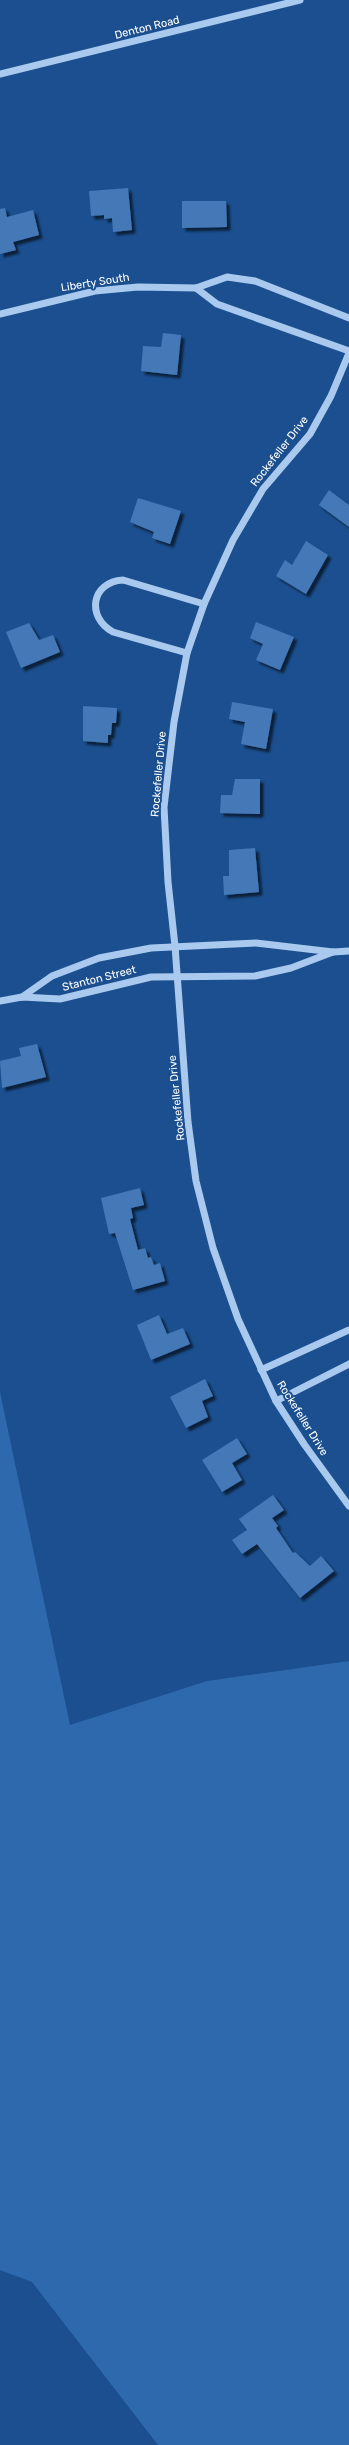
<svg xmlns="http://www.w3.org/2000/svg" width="349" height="2445" viewBox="0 0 349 2445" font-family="Rubik,sans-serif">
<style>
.green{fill:#2e69ad}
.building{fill:#4478b7;filter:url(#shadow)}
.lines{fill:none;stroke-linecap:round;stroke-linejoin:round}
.minor{stroke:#a9c9ee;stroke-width:7}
.labels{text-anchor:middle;stroke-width:4;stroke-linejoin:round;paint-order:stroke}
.street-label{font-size:11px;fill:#fff;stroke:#1b4f8f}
</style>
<defs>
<filter id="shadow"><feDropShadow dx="3.5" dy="3.5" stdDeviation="1" flood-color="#0009"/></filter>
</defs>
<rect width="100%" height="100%" fill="#1b4f8f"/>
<path class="green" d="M0,1392l70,333 137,-44 142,-20v784h-191l-126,-163 -32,-12z"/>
<g class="building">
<path d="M128,188l4,42 -19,2 -1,-14 -8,1v-4l-13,1 -2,-25z"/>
<path d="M182,201h44l1,26 -45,1z"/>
<path d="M5,208l2,9 26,-7 6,25 -26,7 3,8 -16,4v-45z"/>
<path d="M163,333l18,2 -4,40 -36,-4 2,-25 18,1z"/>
<path d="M329,490l20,15v22l-30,-22z"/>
<path d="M138,498l43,13 -11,33 -18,-6 2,-6 -24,-10z"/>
<path d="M306,541l22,14 -22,39 -30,-18 9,-16 7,5z"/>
<path d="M256,622l38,15 -14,33 -24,-10 7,-16 -13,-6z"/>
<path d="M29,623l10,17 14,-5 7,17 -39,16 -15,-36z"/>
<path d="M232,702l41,7 -7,40 -25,-5 4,-22 -16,-3z"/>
<path d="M83,706l34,2 -1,15h-4l-1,12h-3v8l-25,-2z"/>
<path d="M235,779h25v35l-40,-1 1,-18h11z"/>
<path d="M255,848l4,44 -35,3 -1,-19h6v-26z"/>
<path d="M37,1044l9,33 -44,11 -2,-27 21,-5 -2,-8z"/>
<path d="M140,1188l4,17 -13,3 2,10 -3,1 8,31 7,-2 3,10 3,-1 3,8 6,-2 5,18 -32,9 -18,-57 -6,1 -8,-36z"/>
<path d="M159,1315l8,19 16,-6 7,16 -39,16 -14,-35z"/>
<path d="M205,1379l8,17 -11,5 6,16 -22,11 -16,-31z"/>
<path d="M237,1438l10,16 -15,9 10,17 -20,12 -20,-32z"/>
<path d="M273,1495l11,15 -12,8 6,8 -2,2 17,25 2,-1 15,14 11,-10 13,15 -34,27 -43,-54 -15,10 -10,-14 15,-10 -8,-11z"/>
</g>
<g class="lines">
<g class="minor">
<path d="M0,74l300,-74"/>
<path d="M196,288l21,16 132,47"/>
<path d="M0,314l95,-23 43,-4 58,1 31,-11 28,4 94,37"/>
<path d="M349,353l-18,43 -21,38 -47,55 -30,51 -29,64 -17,49 -13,69 -10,85 4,75 7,64 13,176 8,59 17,67 25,71 38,82 28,43 45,62"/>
<path d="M187,653l-74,-21c-27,-15 -22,-50 10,-52l81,24"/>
<path d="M22,997l30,-21 47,-18 52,-10 105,-5 77,9 16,-1"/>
<path d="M0,1001l22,-4 38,2 91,-22 104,-1 36,-8 42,-16"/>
<path d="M261,1370l88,-40"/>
<path d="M276,1401l73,-37"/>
</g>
</g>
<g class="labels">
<g class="street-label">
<text transform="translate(147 27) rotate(-14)" y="4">Denton Road</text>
<text transform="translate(95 282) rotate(-9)" y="4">Liberty South</text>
<text transform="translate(279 451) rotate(-52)" y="4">Rockefeller Drive</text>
<text transform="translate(158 774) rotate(-85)" y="4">Rockefeller Drive</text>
<text transform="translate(99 978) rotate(-14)" y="4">Stanton Street</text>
<text transform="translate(176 1098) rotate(-96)" y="4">Rockefeller Drive</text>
<text transform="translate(303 1418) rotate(58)" y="4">Rockefeller Drive</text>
</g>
</g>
</svg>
